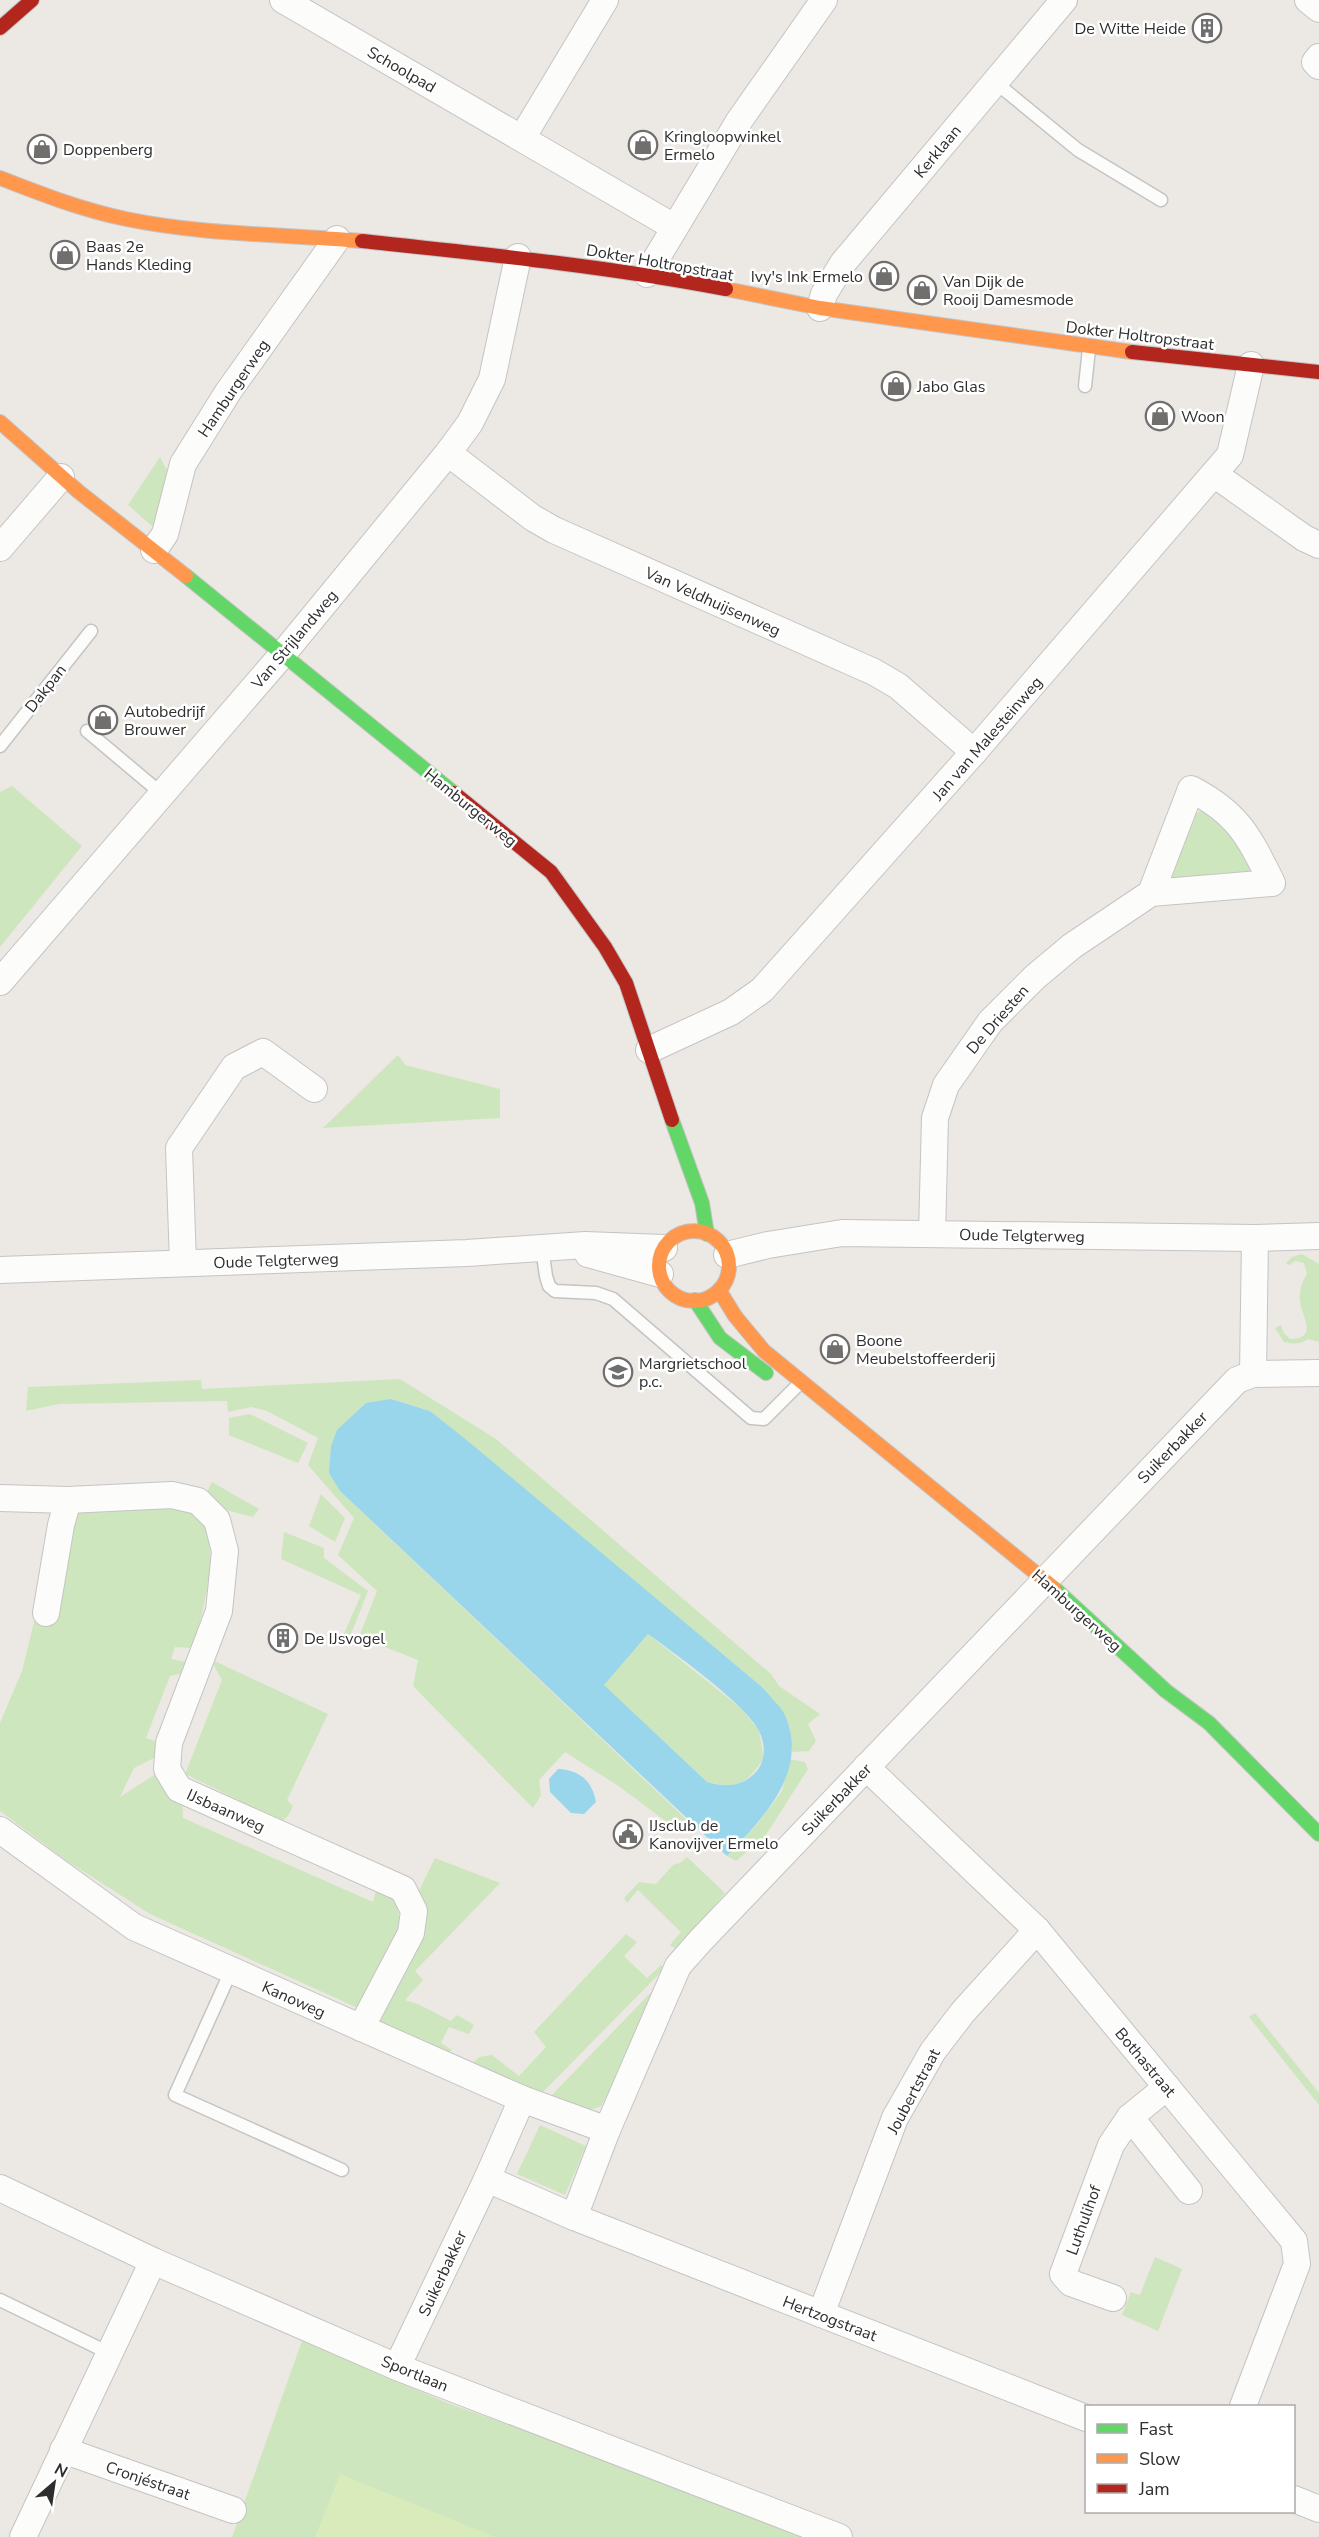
<svg xmlns="http://www.w3.org/2000/svg" width="1319" height="2537" viewBox="0 0 1319 2537" font-family="'Nunito Sans',sans-serif">
<style>
.green{fill:#cee6be}
.pitch{fill:#d9eabb}
.water{fill:#99d6ec;fill-rule:evenodd}
.lines{fill:none;stroke-linecap:round;stroke-linejoin:round}
.lane-casing{stroke:#c5c4c5;stroke-width:15}
.street-casing{stroke:#c5c4c5;stroke-width:28}
.fast-casing{stroke:#c5c4c5;stroke-width:16}
.slow-casing{stroke:#c5c4c5;stroke-width:16}
.jam-casing{stroke:#c5c4c5;stroke-width:16}
.lane{stroke:#fcfcfb;stroke-width:12}
.street{stroke:#fcfcfb;stroke-width:26}
.fast{stroke:#63d668;stroke-width:14}
.slow{stroke:#ff974d;stroke-width:14}
.jam{stroke:#b3261e;stroke-width:14}
.labels{text-anchor:middle;stroke-width:5;stroke-linejoin:round;paint-order:stroke}
.poi-label{font-size:16px;fill:#2e2e2e;stroke:#fff;text-anchor:start}
.street-label{font-size:16px;fill:#2e2e2e;stroke:#fff}
</style>
<rect width="100%" height="100%" fill="#ece8e4"/>
<g class="green">
<path d="M160,457l8,15 -9,45 -6,10 -25,-22z"/>
<path d="M12,786l70,60 -82,101v-155z"/>
<path d="M1200,811l10,3 42,46 2,10 -10,5 -71,4 -5,-12 26,-51z"/>
<path d="M398,1055l7,10 95,24v29l-177,10z"/>
<path d="M1302,1254l17,10v78l-11,-3c-8,6 -14,5 -24,3l-9,-14 6,-3 3,8 6,6c29,-1 12,-21 10,-38 -1,-11 2,-19 7,-27l-3,-11 -9,-2 -6,4 -3,-2 6,-6z"/>
<path d="M400,1379l96,60 275,235 8,12 41,28 -12,10 8,17 -7,10 -17,1 -5,-33 -25,-32 -332,-276 -39,-12 -51,92 349,331 -9,10 -60,-45 -55,-35 -26,28 2,15 -8,13 -120,-122 5,-26 -59,-23 18,-46 -39,-36 16,-37 -46,-53 10,-27 -51,-27 -16,-4 -23,5 -1,-11 -168,3 -33,7 2,-24 173,-7 1,9z"/>
<path d="M250,1414l58,29 -10,20 -69,-28v-17z"/>
<path d="M212,1482l47,27 -6,8 -31,-8 -5,-8 -11,-7z"/>
<path d="M321,1494l24,24 -10,24 -26,-16z"/>
<path d="M75,1505h109c6,5 14,10 18,16 19,27 0,98 -10,127l-17,-1 -4,12 21,4 -4,9 -18,4 -24,62 15,5 -3,13 -24,12 -14,29 39,-25 23,26 1,20 190,84 3,-12c19,9 24,14 23,36l-39,83 -210,-95 -83,-53 -67,-50v-88l22,-52 13,-53z"/>
<path d="M284,1532l40,16v10l44,33 -19,48 -6,-3 18,-41 -80,-36z"/>
<path d="M648,1634l94,75 17,22 5,27c-17,25 -25,32 -57,24l-104,-97z"/>
<path d="M210,1659l118,55 -41,86 6,6 -5,10 -6,5 -97,-47 37,-94z"/>
<path d="M790,1759l15,3 3,7 -44,69 -28,23 -9,-5 31,-33 24,-32z"/>
<path d="M687,1857l38,36 -46,55 -3,1 -6,-4 11,-13 -43,-42 -11,13 -3,-5 15,-16 17,2 17,-19 7,-2z"/>
<path d="M435,1858l65,25 -85,88 8,9 -18,20 15,5 31,16 6,-6 17,10 -5,9 -20,-7 -8,16 11,7 -5,4 -69,-33 38,-124z"/>
<path d="M626,1934l11,8 -13,14 23,22 14,-13 4,3 -125,127 -70,-29 9,-9 13,-2 27,21 27,-29 -12,-15z"/>
<path d="M662,1981l-49,104 -12,21 -15,6 -37,-14z"/>
<path d="M1255,2013l64,80v12l-70,-88z"/>
<path d="M540,2125l46,21 -21,49 -48,-21z"/>
<path d="M1155,2257l27,12 -24,62 -36,-16 9,-23 9,3z"/>
<path d="M302,2341l148,63 77,27 283,106h-578z"/>
</g>
<path class="pitch" d="M340,2474l155,63h-180z"/>
<g class="water">
<path d="M391,1399l39,12 39,31 293,245c8,10 22,22 25,33 20,55 -26,100 -60,136l-387,-365 -11,-18 2,-27 6,-16 29,-27zM648,1634c27,20 98,70 111,97 7,14 7,32 -5,43 -13,13 -30,13 -47,8l-103,-97z"/>
<path d="M558,1769c22,1 34,12 38,33l-12,12 -13,-1 -21,-21 -1,-13z"/>
</g>
<g class="lines">
<g class="lane-casing">
<g id="lane">
<path d="M995,82l83,68 83,50"/>
<path d="M1085,386l4,-37"/>
<path d="M87,731l75,63"/>
<path d="M0,746l91,-115"/>
<path d="M542,1248l4,28 3,10 6,5 41,2 17,6 138,119 13,1 36,-36"/>
<path d="M231,1971l-56,124 167,75"/>
<path d="M0,2300l109,53"/>
</g>
</g>
<g class="street-casing">
<g id="street">
<path d="M283,0l391,227"/>
<path d="M1308,0l11,9"/>
<path d="M1319,57l-4,5 4,4"/>
<path d="M522,138l83,-138"/>
<path d="M647,274l92,-153 85,-121"/>
<path d="M820,308l4,-14 19,-31 221,-263"/>
<path d="M448,453l85,65 21,12 320,142 24,14 76,66"/>
<path d="M1214,474l90,64 15,7"/>
<path d="M0,548l61,-71"/>
<path d="M154,550l11,-16 18,-70 45,-72 109,-153"/>
<path d="M0,982l282,-327 166,-202 22,-30 22,-44 26,-122"/>
<path d="M649,1050l82,-38 31,-22 212,-238 256,-297 21,-90"/>
<path d="M932,1234l3,-116 11,-33 44,-63 45,-45 37,-31 79,-53 121,-10c-23,-46 -33,-69 -81,-94l-40,104"/>
<path d="M588,1254l72,20"/>
<path d="M727,1255l41,-10 74,-12 413,5 64,-2"/>
<path d="M183,1263l-4,-115 55,-81 29,-15 51,37"/>
<path d="M0,1270l467,-17 118,-8 79,3"/>
<path d="M1253,1374l2,-136"/>
<path d="M0,1498l68,2 104,-5 26,6 19,19 8,31 -6,60 -50,132 -2,26 12,20 224,100 11,22 -3,22 -50,95"/>
<path d="M46,1613l15,-88 7,-25"/>
<path d="M866,1767l171,163 257,311 3,23 -54,142"/>
<path d="M0,1830l134,97 388,172 85,31"/>
<path d="M1130,2117l59,74"/>
<path d="M487,2179l87,38 33,-87 71,-164 23,-26 536,-560 16,-6 66,-1"/>
<path d="M0,2188l153,73 244,106 442,170"/>
<path d="M574,2217l512,201"/>
<path d="M1113,2298l-42,-15 -8,-9 48,-129 19,-28 37,-30"/>
<path d="M821,2314l74,-196 38,-67 30,-39 74,-82"/>
<path d="M397,2367l90,-188 35,-80"/>
<path d="M63,2450l170,60"/>
<path d="M1294,2499l25,10"/>
<path d="M23,2537l130,-276"/>
</g>
</g>
<g class="fast-casing">
<g id="fast">
<path d="M186,576l268,217"/>
<path d="M672,1120l30,83 5,31"/>
<path d="M695,1300l25,38 46,35"/>
<path d="M1054,1588l112,103 43,32 110,111"/>
</g>
</g>
<g class="slow-casing">
<g id="slow">
<path d="M0,178c41,16 82,32 126,41 77,16 157,15 236,22"/>
<path d="M726,289l94,19 312,44"/>
<path d="M0,422l79,70 107,84"/>
<circle cx="694" cy="1266" r="35"/>
<path d="M719,1290l16,26 29,35 290,237"/>
</g>
</g>
<g class="jam-casing">
<g id="jam">
<path d="M0,28l32,-28"/>
<path d="M362,241c122,13 243,25 364,48"/>
<path d="M1132,352l187,20"/>
<path d="M454,793l97,79 54,75 21,36 46,137"/>
</g>
</g>
<use href="#lane" class="lane"/>
<use href="#street" class="street"/>
<use href="#fast" class="fast"/>
<use href="#slow" class="slow"/>
<use href="#jam" class="jam"/>
</g>
<defs>
<g id="building-ring" transform="scale(1.5)"><circle r="9.5" fill="#fff" stroke="#706f6e" stroke-width="1.5"/><path d="M-4-6H4V6H1V3H-1V6H-4ZM-2.5-4.3h1.7v1.8h-1.7ZM.8-4.3h1.7v1.8H.8ZM-2.5-1h1.7V.8h-1.7ZM.8-1h1.7V.8H.8Z" fill="#706f6e"/></g>
<g id="shop-ring" transform="scale(1.5)"><circle r="9.5" fill="#fff" stroke="#706f6e" stroke-width="1.5"/><path d="M-5-2.5h2.3a2.7 3.5 0 0 1 5.4 0H5L5.5 6h-11ZM-1.5-2.5h3a1.5 2.3 0 0 0-3 0Z" fill="#706f6e"/></g>
<g id="school-ring" transform="scale(1.5)"><circle r="9.5" fill="#fff" stroke="#706f6e" stroke-width="1.5"/><path d="M0-5L7-2L0 1L-7-2ZM-4 1L0 2.5L4 1V4Q0 6-4 4Z" fill="#706f6e"/></g>
<g id="civic-ring" transform="scale(1.5)"><circle r="9.5" fill="#fff" stroke="#706f6e" stroke-width="1.5"/><path d="M-.6-6.5H3V-4.5H.6V-3L4-1V1h2V6H-6V1h2V-1L-.6-3ZM-1.2 2.5V6h2.4V2.5Z" fill="#706f6e"/></g>
</defs>
<g fill-rule="evenodd">
<use href="#building-ring" x="1207" y="28"/>
<use href="#shop-ring" x="643" y="145"/>
<use href="#shop-ring" x="42" y="149"/>
<use href="#shop-ring" x="65" y="255"/>
<use href="#shop-ring" x="884" y="276"/>
<use href="#shop-ring" x="922" y="290"/>
<use href="#shop-ring" x="896" y="386"/>
<use href="#shop-ring" x="1160" y="416"/>
<use href="#shop-ring" x="103" y="720"/>
<use href="#shop-ring" x="835" y="1349"/>
<use href="#school-ring" x="618" y="1372"/>
<use href="#building-ring" x="283" y="1638"/>
<use href="#civic-ring" x="628" y="1834"/>
</g>
<g class="labels">
<g class="poi-label">
<text x="1186" y="34" text-anchor="end">De Witte Heide</text>
<text x="664" y="142">Kringloopwinkel<tspan x="664" dy="18">Ermelo</tspan></text>
<text x="63" y="155">Doppenberg</text>
<text x="86" y="252">Baas 2e<tspan x="86" dy="18">Hands Kleding</tspan></text>
<text x="863" y="282" text-anchor="end">Ivy's Ink Ermelo</text>
<text x="943" y="287">Van Dijk de<tspan x="943" dy="18">Rooij Damesmode</tspan></text>
<text x="917" y="392">Jabo Glas</text>
<text x="1181" y="422">Woon</text>
<text x="124" y="717">Autobedrijf<tspan x="124" dy="18">Brouwer</tspan></text>
<text x="856" y="1346">Boone<tspan x="856" dy="18">Meubelstoffeerderij</tspan></text>
<text x="639" y="1369">Margrietschool<tspan x="639" dy="18">p.c.</tspan></text>
<text x="304" y="1644">De IJsvogel</text>
<text x="649" y="1831">IJsclub de<tspan x="649" dy="18">Kanovijver Ermelo</tspan></text>
</g>
<g class="street-label">
<text transform="translate(402 69) rotate(30)" y="6">Schoolpad</text>
<text transform="translate(937 151) rotate(-50)" y="6">Kerklaan</text>
<text transform="translate(660 262) rotate(10)" y="6">Dokter Holtropstraat</text>
<text transform="translate(1140 335) rotate(7)" y="6">Dokter Holtropstraat</text>
<text transform="translate(233 388) rotate(-56)" y="6">Hamburgerweg</text>
<text transform="translate(713 601) rotate(24)" y="6">Van Veldhuijsenweg</text>
<text transform="translate(294 639) rotate(-50)" y="6">Van Strijlandweg</text>
<text transform="translate(45 688) rotate(-52)" y="6">Dakpan</text>
<text transform="translate(987 738) rotate(-49)" y="6">Jan van Malesteinweg</text>
<text transform="translate(471 807) rotate(39)" y="6">Hamburgerweg</text>
<text transform="translate(997 1019) rotate(-49)" y="6">De Driesten</text>
<text transform="translate(1022 1235) rotate(1)" y="6">Oude Telgterweg</text>
<text transform="translate(276 1260) rotate(-2)" y="6">Oude Telgterweg</text>
<text transform="translate(1172 1447) rotate(-46)" y="6">Suikerbakker</text>
<text transform="translate(1077 1610) rotate(42)" y="6">Hamburgerweg</text>
<text transform="translate(836 1799) rotate(-46)" y="6">Suikerbakker</text>
<text transform="translate(226 1810) rotate(24)" y="6">IJsbaanweg</text>
<text transform="translate(294 1999) rotate(24)" y="6">Kanoweg</text>
<text transform="translate(1146 2062) rotate(50)" y="6">Bothastraat</text>
<text transform="translate(913 2091) rotate(-62)" y="6">Joubertstraat</text>
<text transform="translate(1083 2220) rotate(-70)" y="6">Luthulihof</text>
<text transform="translate(442 2273) rotate(-65)" y="6">Suikerbakker</text>
<text transform="translate(830 2318) rotate(21)" y="6">Hertzogstraat</text>
<text transform="translate(415 2373) rotate(22)" y="6">Sportlaan</text>
<text transform="translate(148 2480) rotate(19)" y="6">Cronjéstraat</text>
</g>
</g>
<rect x="1085" y="2405" width="210" height="108" fill="#ffffff" stroke="#ababab" stroke-width="1.5"/>
<rect x="1097" y="2424" width="30" height="9" fill="#63d668" stroke="#ababab" stroke-width="1.5"/>
<text x="1139" y="2435" font-size="18" fill="#2e2e2e">Fast</text>
<rect x="1097" y="2454" width="30" height="9" fill="#ff974d" stroke="#ababab" stroke-width="1.5"/>
<text x="1139" y="2465" font-size="18" fill="#2e2e2e">Slow</text>
<rect x="1097" y="2484" width="30" height="9" fill="#b3261e" stroke="#ababab" stroke-width="1.5"/>
<text x="1139" y="2495" font-size="18" fill="#2e2e2e">Jam</text>
<g transform="translate(54 2483) rotate(29)" stroke="#ffffff" stroke-width="4.5" paint-order="stroke">
<path d="M0-4.5L10 22L0 15L-10 22Z" fill="#2e2e2e"/>
<text y="-9" font-size="16" font-weight="bold" text-anchor="middle" fill="#2e2e2e">N</text>
</g>
</svg>
